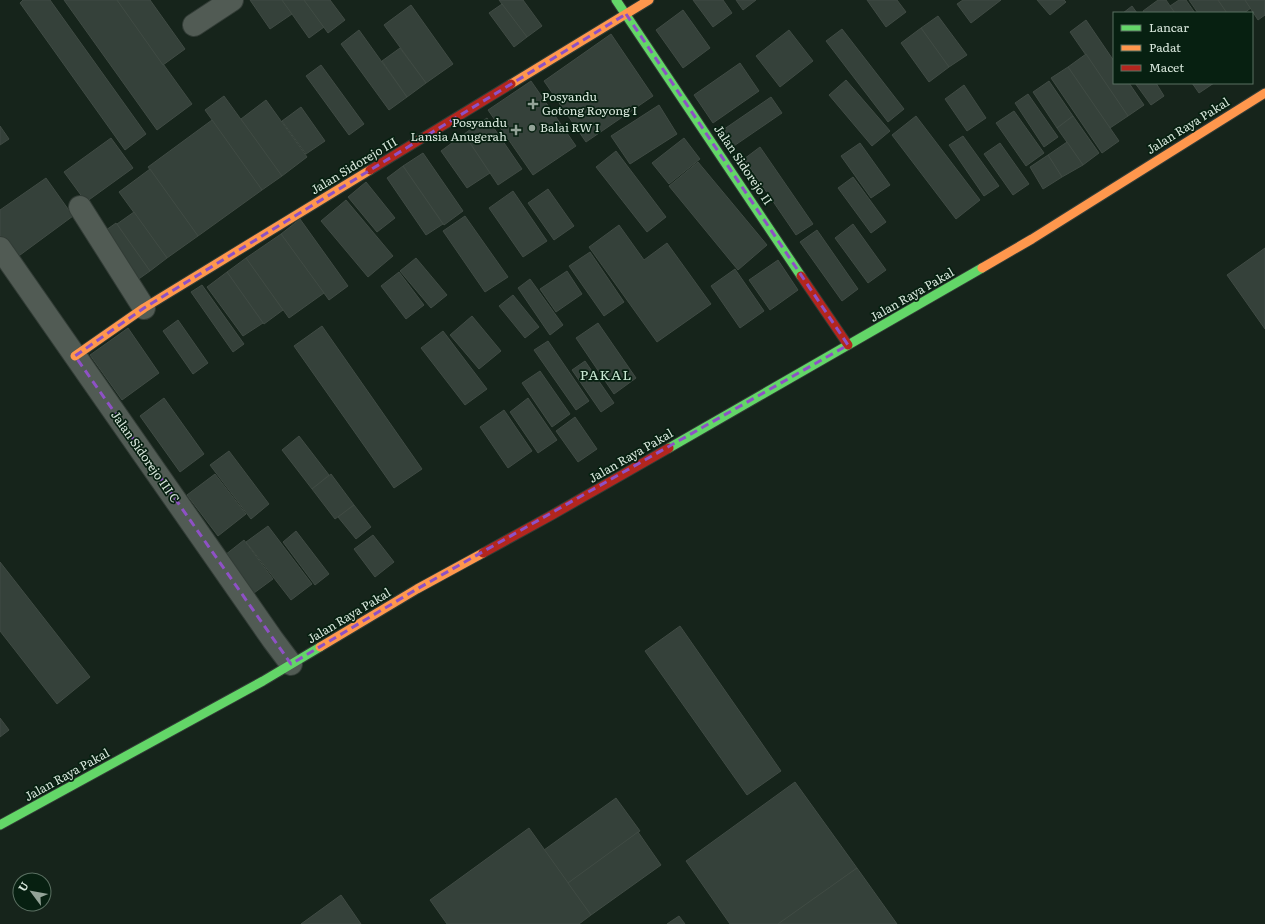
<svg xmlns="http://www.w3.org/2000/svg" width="1265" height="924" viewBox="0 0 1265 924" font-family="Literata,serif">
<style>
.building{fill:#35413a;stroke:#404b44}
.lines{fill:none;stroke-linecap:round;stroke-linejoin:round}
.street-casing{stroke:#323c36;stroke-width:24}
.fast-casing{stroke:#323c36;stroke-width:11}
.slow-casing{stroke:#323c36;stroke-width:11}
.jam-casing{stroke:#323c36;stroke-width:11}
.street{stroke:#515b54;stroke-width:22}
.fast{stroke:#63d668;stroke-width:9}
.slow{stroke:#ff974d;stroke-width:9}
.jam{stroke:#b3261e;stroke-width:9}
.marked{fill:none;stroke:#8e51c5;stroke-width:3;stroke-dasharray:8 5;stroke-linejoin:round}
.poi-dot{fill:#94a398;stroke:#072011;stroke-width:1.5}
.labels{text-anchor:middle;stroke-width:3.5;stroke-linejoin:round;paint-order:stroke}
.poi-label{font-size:12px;fill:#d8e7dc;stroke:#072011;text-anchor:start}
.street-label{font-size:12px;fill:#d8e7dc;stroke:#072011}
.quarter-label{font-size:14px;letter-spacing:1px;fill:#c8e7d2;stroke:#072011}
</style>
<rect width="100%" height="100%" fill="#16241b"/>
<g class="building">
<path d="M23,0h27l96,134 -21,16 -105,-147z"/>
<path d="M64,0h53l75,104 -35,26z"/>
<path d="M117,0h33l35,49 -22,16z"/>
<path d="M250,0h32l10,14 -22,15z"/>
<path d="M282,0h22l20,27 -15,11z"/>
<path d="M304,0h26l15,20 -17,13z"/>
<path d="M499,0h24l19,26 -15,11z"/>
<path d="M693,0h30l9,13 -19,14z"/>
<path d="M736,0h20l-13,10z"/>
<path d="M867,0h30l9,12 -20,15z"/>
<path d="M963,0h38l-30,23 -14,-19z"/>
<path d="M1037,0h27l2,2 -16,13z"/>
<path d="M1158,0h8l9,13h-31l-1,-2z"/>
<path d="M1179,0h7l9,13h-20l-5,-7z"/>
<path d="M1189,0h29l9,13h-29z"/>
<path d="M1218,0h27l6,8 -7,5h-17z"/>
<path d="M1245,0h20v15l-7,5z"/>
<path d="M502,4l25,33 -13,10 -25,-34z"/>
<path d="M411,5l42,59 -27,19 -42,-58z"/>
<path d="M1132,6l5,7h-14z"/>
<path d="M683,10l27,38 -27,20 -27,-38z"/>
<path d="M938,16l29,39 -18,12 -28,-39z"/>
<path d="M1086,20l28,41v22h15l15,22 -16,11 -58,-84z"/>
<path d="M921,28l28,39 -20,15 -28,-39z"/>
<path d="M842,29l62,80 -16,13 -62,-81z"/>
<path d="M359,30l48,67 -18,13 -48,-66z"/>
<path d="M789,30l24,31 -33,26 -24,-31z"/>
<path d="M611,34l42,62 -67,46 -42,-61z"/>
<path d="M400,48l26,35 -19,14 -25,-36z"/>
<path d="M1086,54l42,62 -18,12 -42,-61z"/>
<path d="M740,63l19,28 -46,32 -19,-28z"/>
<path d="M321,65l43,59 -15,11 -43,-59z"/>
<path d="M1068,67l51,74 -17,12 -51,-75z"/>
<path d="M846,80l44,51 -18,15 -43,-51z"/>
<path d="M531,81l45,65 -43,29 -45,-65z"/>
<path d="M1049,81l24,35 -16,12 -24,-36z"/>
<path d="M1135,83h21l8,13 -13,9z"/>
<path d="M1192,83h22l-15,10z"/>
<path d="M964,85l22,33 -19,13 -22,-32z"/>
<path d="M1028,94l30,43 -14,10 -29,-44z"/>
<path d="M224,96l58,80 -20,14 -57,-80z"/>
<path d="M771,97l11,16 -54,37 -11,-16z"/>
<path d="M266,100l41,57 -25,19 -41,-57z"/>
<path d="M659,105l18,29 -47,30 -19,-28z"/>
<path d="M301,107l24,34 -19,13 -24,-33z"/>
<path d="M1014,111l30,42 -18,13 -30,-43z"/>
<path d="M916,116l64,84 -24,19 -64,-84z"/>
<path d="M1073,116l26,37 -16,12 -26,-37z"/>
<path d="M487,118l35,51 -24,16 -34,-51z"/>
<path d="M212,120l50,70 -64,46 -50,-69z"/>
<path d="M0,126l9,13 -9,6z"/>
<path d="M464,134l26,39 -23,15 -26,-37z"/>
<path d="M963,136l36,50 -15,10 -35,-51z"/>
<path d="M111,138l22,30 -47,34 -22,-30z"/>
<path d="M684,138l16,21 -31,25 -17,-21z"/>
<path d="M1067,142l16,23 -21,12 -14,-22z"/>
<path d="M860,143l30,42 -19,13 -30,-42z"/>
<path d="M1000,143l29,41 -16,11 -29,-41z"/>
<path d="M760,147l53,77 -17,11 -52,-76z"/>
<path d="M616,151l50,66 -19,15 -51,-65z"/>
<path d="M423,153l40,58 -19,14 -41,-59z"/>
<path d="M1048,155l14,22 -19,12 -13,-22z"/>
<path d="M698,162l69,83 -29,25 -69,-84z"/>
<path d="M403,166l40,58 -17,11 -39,-57z"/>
<path d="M150,169l48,67 -31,22 -48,-66z"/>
<path d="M853,177l33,45 -15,11 -33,-45z"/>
<path d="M46,178l27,38 -57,42 -16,-22v-26z"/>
<path d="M366,182l29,36 -18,14 -29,-35z"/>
<path d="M548,189l26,37 -20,14 -26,-37z"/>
<path d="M513,191l34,50 -24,16 -34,-49z"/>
<path d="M346,200l47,56 -25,21 -47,-56z"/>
<path d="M134,212l33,46 -17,13 -33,-47z"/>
<path d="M465,216l43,61 -23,15 -42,-61z"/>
<path d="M300,219l48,67 -19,14 -48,-66z"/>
<path d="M116,223l34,48 -17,12 -34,-48z"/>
<path d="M853,224l33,46 -18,13 -33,-45z"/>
<path d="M619,225l25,35 23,-17 44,61 -54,38 -68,-95z"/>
<path d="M817,230l41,59 -16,12 -42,-59z"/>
<path d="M281,234l43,59 -35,25 -43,-60z"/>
<path d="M1265,248v81l-38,-54z"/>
<path d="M590,252l34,50 -20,14 -35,-50z"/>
<path d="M246,258l37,52 -19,14 -37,-52z"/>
<path d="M416,258l31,37 -16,13 -31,-37z"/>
<path d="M778,260l20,30 -28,20 -21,-30z"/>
<path d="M735,269l29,42 -24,17 -29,-42z"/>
<path d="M567,271l15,23 -26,18 -16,-23z"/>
<path d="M227,272l36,51 -20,13 -36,-49z"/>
<path d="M399,272l25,33 -18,14 -25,-33z"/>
<path d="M530,279l33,46 -13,10 -32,-47z"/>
<path d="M202,285l42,59 -11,8 -42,-60z"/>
<path d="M513,295l26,32 -14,11 -26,-32z"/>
<path d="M472,316l29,35 -22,18 -29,-34z"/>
<path d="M178,320l30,43 -15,11 -30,-43z"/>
<path d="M598,323l38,55 -22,16 -38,-56z"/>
<path d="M322,326l100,143 -28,19 -100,-142z"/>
<path d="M128,328l31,45 -37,27 -32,-45z"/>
<path d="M443,331l44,58 -22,16 -44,-57z"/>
<path d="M548,341l41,60 -13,9 -42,-60z"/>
<path d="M585,361l29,42 -13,9 -29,-42z"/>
<path d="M540,371l30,43 -18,13 -30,-44z"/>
<path d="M164,398l40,56 -24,18 -40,-56z"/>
<path d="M528,398l29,42 -19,13 -28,-41z"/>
<path d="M504,410l28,41 -24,17 -28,-41z"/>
<path d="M575,417l22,32 -19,13 -22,-31z"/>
<path d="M299,436l30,39 -17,14 -30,-39z"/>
<path d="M229,451l40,53 -18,15 -41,-54z"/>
<path d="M215,474l31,40 -28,22 -31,-41z"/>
<path d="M331,474l23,31 -19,14 -23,-30z"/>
<path d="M354,505l17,22 -15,12 -18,-22z"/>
<path d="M268,526l44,58 -21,16 -45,-58z"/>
<path d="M296,531l33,43 -14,11 -32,-43z"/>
<path d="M373,535l21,27 -19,15 -21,-28z"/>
<path d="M244,540l29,39 -19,14 -29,-38z"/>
<path d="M0,562l90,115 -33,27 -57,-73z"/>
<path d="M680,626l101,145 -34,24 -102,-144z"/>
<path d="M0,718l9,12 -9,7z"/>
<path d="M795,782l62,86 -79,56h-48l-44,-63z"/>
<path d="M616,798l24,33 -72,52 -24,-33z"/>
<path d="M529,828l62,87 -12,9h-132l-17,-24z"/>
<path d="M638,832l23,33 -70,50 -23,-32z"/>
<path d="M857,868l40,56h-119z"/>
<path d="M341,895l20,29h-60z"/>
<path d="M679,916l6,8h-18z"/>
</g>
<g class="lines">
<g class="street-casing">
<g id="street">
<path d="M194,25l38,-25"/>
<path d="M80,207l64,101"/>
<path d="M0,248l273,392 18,24"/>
</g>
</g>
<g class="fast-casing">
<g id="fast">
<path d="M616,0l185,276"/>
<path d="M669,448l313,-180"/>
<path d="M0,825l263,-144 57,-34"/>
</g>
</g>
<g class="slow-casing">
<g id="slow">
<path d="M511,84l138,-84"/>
<path d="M982,268l50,-29 233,-146"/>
<path d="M75,356l69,-48 226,-138"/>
<path d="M320,647l97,-58 66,-36"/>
</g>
</g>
<g class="jam-casing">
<g id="jam">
<path d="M370,170l141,-86"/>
<path d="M801,276l47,69"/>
<path d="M483,553l69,-38 117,-67"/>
</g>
</g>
<use href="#street" class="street"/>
<use href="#fast" class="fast"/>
<use href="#slow" class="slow"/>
<use href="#jam" class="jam"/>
</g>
<path class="marked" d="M626,14l222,331 -431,244 -126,75 -216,-308 69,-48z"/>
<g class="poi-dot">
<path d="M531 98h4v4h4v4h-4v4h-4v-4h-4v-4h4z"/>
<circle cx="532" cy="128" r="4"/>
<path d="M514 124h4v4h4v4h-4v4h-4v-4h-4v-4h4z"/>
</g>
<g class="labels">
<g class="poi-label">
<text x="542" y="101">Posyandu<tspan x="542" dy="14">Gotong Royong I</tspan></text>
<text x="507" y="127" text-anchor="end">Posyandu<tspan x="507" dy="14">Lansia Anugerah</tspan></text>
<text x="540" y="132">Balai RW I</text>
</g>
<g class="street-label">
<text transform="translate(1188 126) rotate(-32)" y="4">Jalan Raya Pakal</text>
<text transform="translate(743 165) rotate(56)" y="4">Jalan Sidorejo II</text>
<text transform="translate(354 166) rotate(-31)" y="4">Jalan Sidorejo III</text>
<text transform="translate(912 295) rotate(-30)" y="4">Jalan Raya Pakal</text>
<text transform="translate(631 456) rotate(-30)" y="4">Jalan Raya Pakal</text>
<text transform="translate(145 457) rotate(55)" y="4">Jalan Sidorejo III C</text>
<text transform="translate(349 616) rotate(-31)" y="4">Jalan Raya Pakal</text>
<text transform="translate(67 775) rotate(-29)" y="4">Jalan Raya Pakal</text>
</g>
<g class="quarter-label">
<text x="606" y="380">PAKAL</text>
</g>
</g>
<rect x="1113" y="12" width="140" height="72" fill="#072011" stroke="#5b7062"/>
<rect x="1121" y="25" width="20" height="6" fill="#63d668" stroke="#5b7062"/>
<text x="1149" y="32" font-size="12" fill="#d8e7dc">Lancar</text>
<rect x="1121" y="45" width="20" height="6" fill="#ff974d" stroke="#5b7062"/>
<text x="1149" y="52" font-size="12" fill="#d8e7dc">Padat</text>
<rect x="1121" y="65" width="20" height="6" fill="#b3261e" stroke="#5b7062"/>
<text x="1149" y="72" font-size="12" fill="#d8e7dc">Macet</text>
<g transform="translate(32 892) rotate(302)"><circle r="19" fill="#072011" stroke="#5b7062"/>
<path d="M0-3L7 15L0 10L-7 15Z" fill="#94a398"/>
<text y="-6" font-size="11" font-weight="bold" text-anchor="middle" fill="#d8e7dc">U</text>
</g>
</svg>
